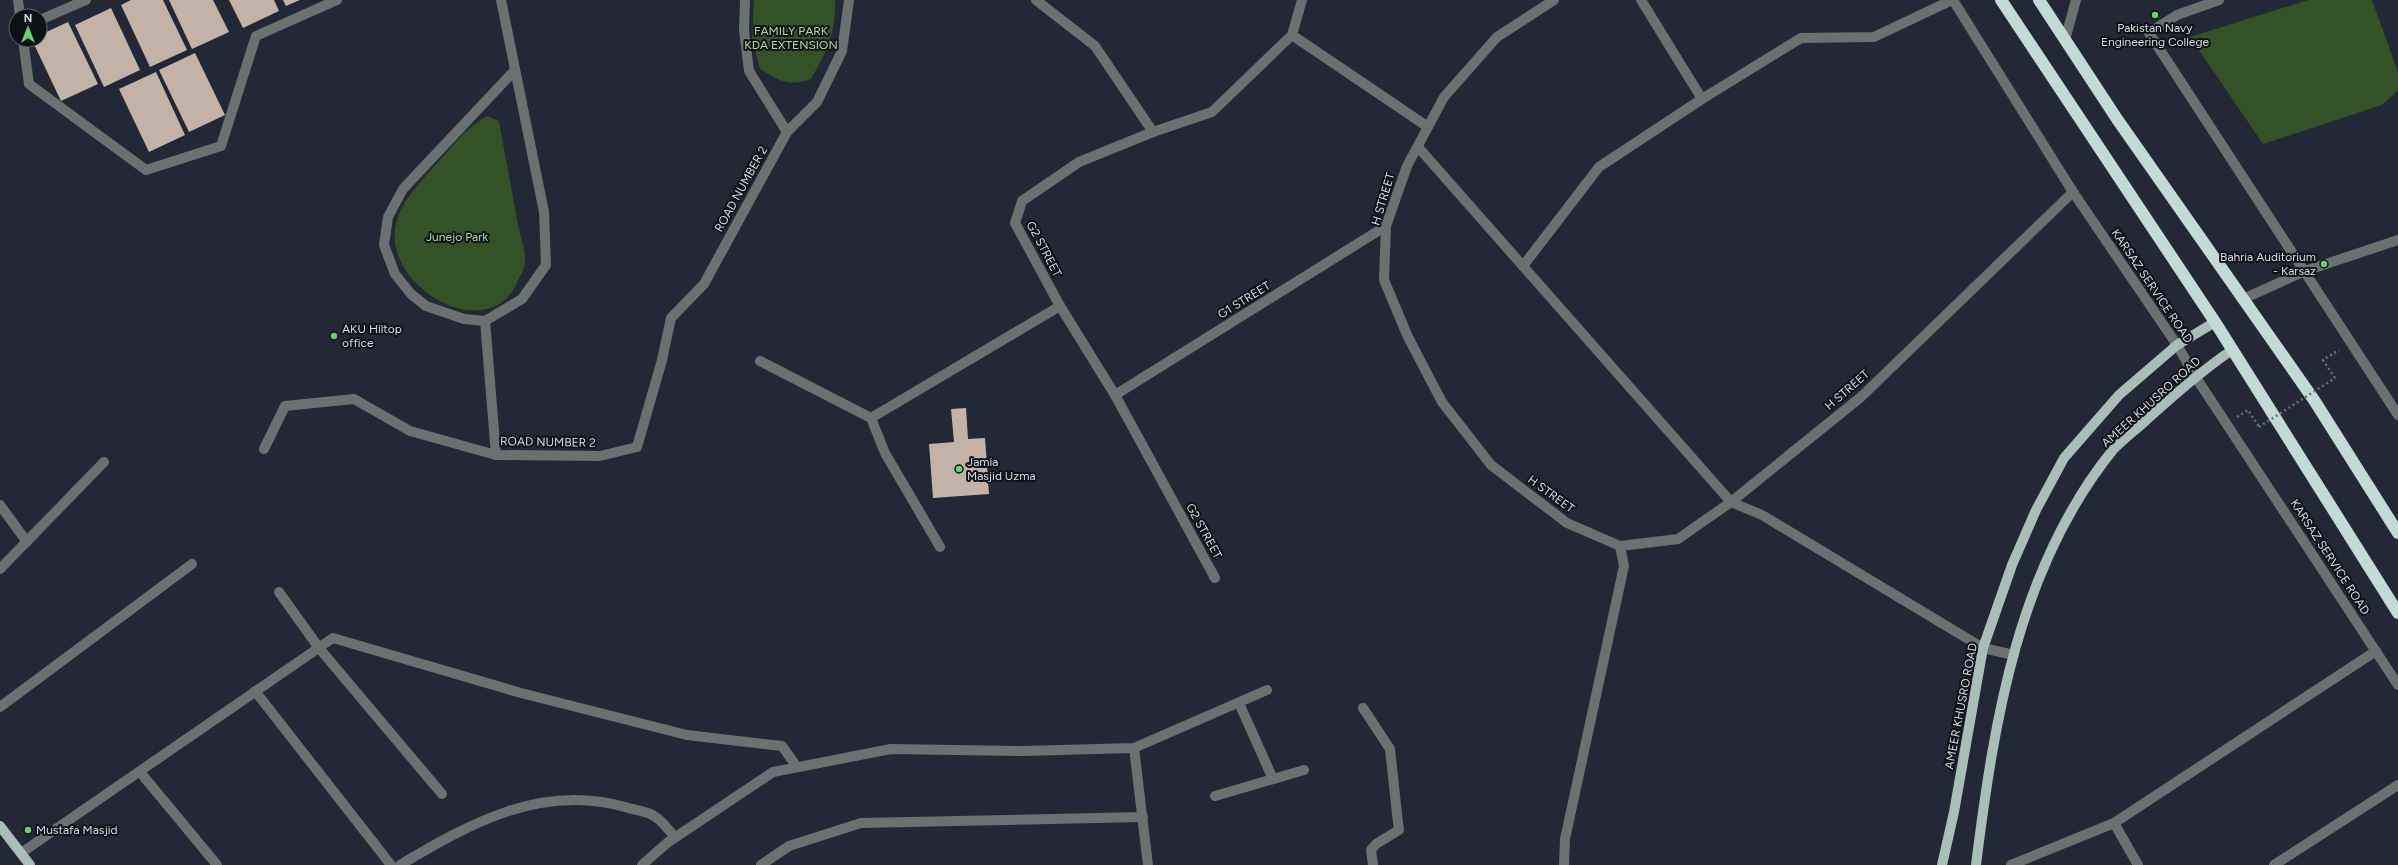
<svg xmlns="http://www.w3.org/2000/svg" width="2398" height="865" viewBox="0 0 2398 865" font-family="Figtree,sans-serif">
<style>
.green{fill:#335226}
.building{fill:#c3b3a6}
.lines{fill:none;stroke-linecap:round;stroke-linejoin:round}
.path{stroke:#696f7a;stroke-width:2.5;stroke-dasharray:2 3;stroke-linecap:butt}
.minor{stroke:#697270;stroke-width:10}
.major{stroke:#aabeb9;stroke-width:10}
.highway{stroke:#c3dbd6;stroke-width:12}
.path-bridge{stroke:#696f7a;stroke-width:2.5;stroke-dasharray:2 3;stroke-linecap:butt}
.poi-dot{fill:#68d465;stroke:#0e1117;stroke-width:1.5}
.labels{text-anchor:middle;stroke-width:4;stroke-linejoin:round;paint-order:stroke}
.poi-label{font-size:12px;fill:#d8dde6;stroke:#0e1117;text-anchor:start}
.park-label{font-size:12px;fill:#abe096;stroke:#0e1117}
.street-label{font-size:12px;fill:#d8dde6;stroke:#0e1117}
</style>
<rect width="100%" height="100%" fill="#222835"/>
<g class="green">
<path d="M754,0h81c1,33 -8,51 -24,79 -24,8 -30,2 -51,-10l-8,-30z"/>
<path d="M2308,0h64l26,72v18l-16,15 -119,39 -73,-107z"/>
<path d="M487,116l12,5c6,34 13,69 19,104 2,11 8,26 7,38 0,6 -6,14 -8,20 -30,67 -146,-1 -118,-69 5,-14 22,-33 32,-44 18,-19 33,-41 56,-54z"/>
</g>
<g class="building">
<path d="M131,0h32l24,50 -37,17 -29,-62z"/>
<path d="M169,0h44l16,32 -37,17z"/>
<path d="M229,0h45l5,11 -36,17z"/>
<path d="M283,0h17l-14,6z"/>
<path d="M111,8l29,62 -36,17 -29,-62z"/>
<path d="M68,22l30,62 -37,17 -29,-61h8v-5z"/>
<path d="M195,53l30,62 -36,17 -30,-62z"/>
<path d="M156,72l29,63 -36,17 -30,-63z"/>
<path d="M966,408l2,31 17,-1 4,56 -56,4 -4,-54 25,-2 -3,-33z"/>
</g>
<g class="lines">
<g class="path">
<path d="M2335,378l-12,-18 16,-10"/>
<path d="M2237,417l11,-7 11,17"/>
</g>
<g class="minor">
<path d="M18,0l2,16"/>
<path d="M501,0l43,212 2,53 -24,34 -37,22 -21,-2 -38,-13 -15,-12 -16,-20 -11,-29 4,-28 15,-28 111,-118"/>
<path d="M745,0l-1,30 5,41 38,61"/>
<path d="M1036,0l59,46 58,86"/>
<path d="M1554,0l-57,37 -53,60 -37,69 -21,60 -2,54 24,57 34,65 49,63 76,58 53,23 58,-7 53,-37 130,-105 212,-205"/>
<path d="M1641,0l61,99"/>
<path d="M1953,0l120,192 104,153 18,31 203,309"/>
<path d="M2219,0l-42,15 -28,18 249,382"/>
<path d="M40,20l46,-20"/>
<path d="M1292,35l136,92"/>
<path d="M23,40l6,44 117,86 75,-24 35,-110 81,-36"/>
<path d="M2065,40l11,-40"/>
<path d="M1418,147l313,355 31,13 221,133 31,7"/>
<path d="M1523,266l76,-99 103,-68 99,-61 73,-1 78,-37"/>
<path d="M2243,299l62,-28 93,-31"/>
<path d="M485,321l11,134"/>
<path d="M760,361l111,57"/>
<path d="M1115,395l271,-169"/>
<path d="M264,449l21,-43 69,-7 56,32 86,24 104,1 37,-9 25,-87 9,-42 33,-34 83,-152 30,-30 25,-51 7,-51"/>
<path d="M0,505l27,37"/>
<path d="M940,547l-55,-94 -14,-35 189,-112"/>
<path d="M0,569l104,-107"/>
<path d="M1215,578l-100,-183 -55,-89 -45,-83 7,-22 57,-39 74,-30 59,-20 80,-77 10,-35"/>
<path d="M279,592l40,56 123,146"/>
<path d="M255,691l136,174"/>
<path d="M1239,703l34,76"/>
<path d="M0,707l192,-143"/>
<path d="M1363,708l27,41 8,74 1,7 -23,14 -5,6 2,15"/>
<path d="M1134,748l14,117"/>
<path d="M140,772l77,93"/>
<path d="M1215,796l89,-26"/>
<path d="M2114,823l24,42"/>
<path d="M21,853l312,-215 188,55 166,42 95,11 15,21"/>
<path d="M400,865c69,-41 141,-82 225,-58 9,3 21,4 29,9 8,4 15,15 21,21"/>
<path d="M642,865l25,-22 106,-71 118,-23 132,2 111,-3 133,-58"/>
<path d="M761,865l28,-19 72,-23 282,-6"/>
<path d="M1564,865l1,-26 59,-273 -4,-20"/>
<path d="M2011,865l103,-42 262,-172"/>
<path d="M2274,865l124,-80"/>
</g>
<g class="major">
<path d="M0,826l30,39"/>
<path d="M1942,865l12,-53 29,-164 29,-83 24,-55 28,-52 55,-63 58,-50 38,-23"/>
<path d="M1976,865c18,-144 42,-297 136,-414 9,-10 21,-19 31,-28 29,-26 57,-51 89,-73"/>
</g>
<g class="highway">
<path d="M2001,0l214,322 183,291"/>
<path d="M2039,0l78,119 197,281 84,133"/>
</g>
<path class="path-bridge" d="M2259,427l76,-49"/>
</g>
<g class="poi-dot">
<circle cx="2155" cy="15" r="4"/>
<circle cx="2324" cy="264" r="4"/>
<circle cx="334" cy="336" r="4"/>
<circle cx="959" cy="469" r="4"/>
<circle cx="28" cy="830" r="4"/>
</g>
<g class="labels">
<g class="poi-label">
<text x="2155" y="32" text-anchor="middle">Pakistan Navy<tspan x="2155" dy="14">Engineering College</tspan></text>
<text x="2316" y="261" text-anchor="end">Bahria Auditorium<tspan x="2316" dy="14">- Karsaz</tspan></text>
<text x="342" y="333">AKU Hiltop<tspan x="342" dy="14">office</tspan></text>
<text x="967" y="466">Jamia<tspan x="967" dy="14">Masjid Uzma</tspan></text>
<text x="36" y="834">Mustafa Masjid</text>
</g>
<g class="park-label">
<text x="791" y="35">FAMILY PARK<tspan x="791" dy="14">KDA EXTENSION</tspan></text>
<text x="457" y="241">Junejo Park</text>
</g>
<g class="street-label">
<text transform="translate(741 189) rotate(-61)" y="4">ROAD NUMBER 2</text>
<text transform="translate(1383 199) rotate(-73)" y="4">H STREET</text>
<text transform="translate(1044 249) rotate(62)" y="4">G2 STREET</text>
<text transform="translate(2152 286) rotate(56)" y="4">KARSAZ SERVICE ROAD</text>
<text transform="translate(1244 300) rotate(-32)" y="4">G1 STREET</text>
<text transform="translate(1847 390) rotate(-41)" y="4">H STREET</text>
<text transform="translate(2151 402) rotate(-42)" y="4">AMEER KHUSRO ROAD</text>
<text transform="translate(548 442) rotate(1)" y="4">ROAD NUMBER 2</text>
<text transform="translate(1551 494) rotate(36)" y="4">H STREET</text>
<text transform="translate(1204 531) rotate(61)" y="4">G2 STREET</text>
<text transform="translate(2330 557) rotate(57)" y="4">KARSAZ SERVICE ROAD</text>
<text transform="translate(1961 706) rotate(-79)" y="4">AMEER KHUSRO ROAD</text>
</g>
</g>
<g transform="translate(28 28)"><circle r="19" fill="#0e1117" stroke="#5f636a"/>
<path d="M0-3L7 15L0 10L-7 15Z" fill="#68d465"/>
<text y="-6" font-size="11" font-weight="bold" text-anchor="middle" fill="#d8dde6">N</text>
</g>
</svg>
